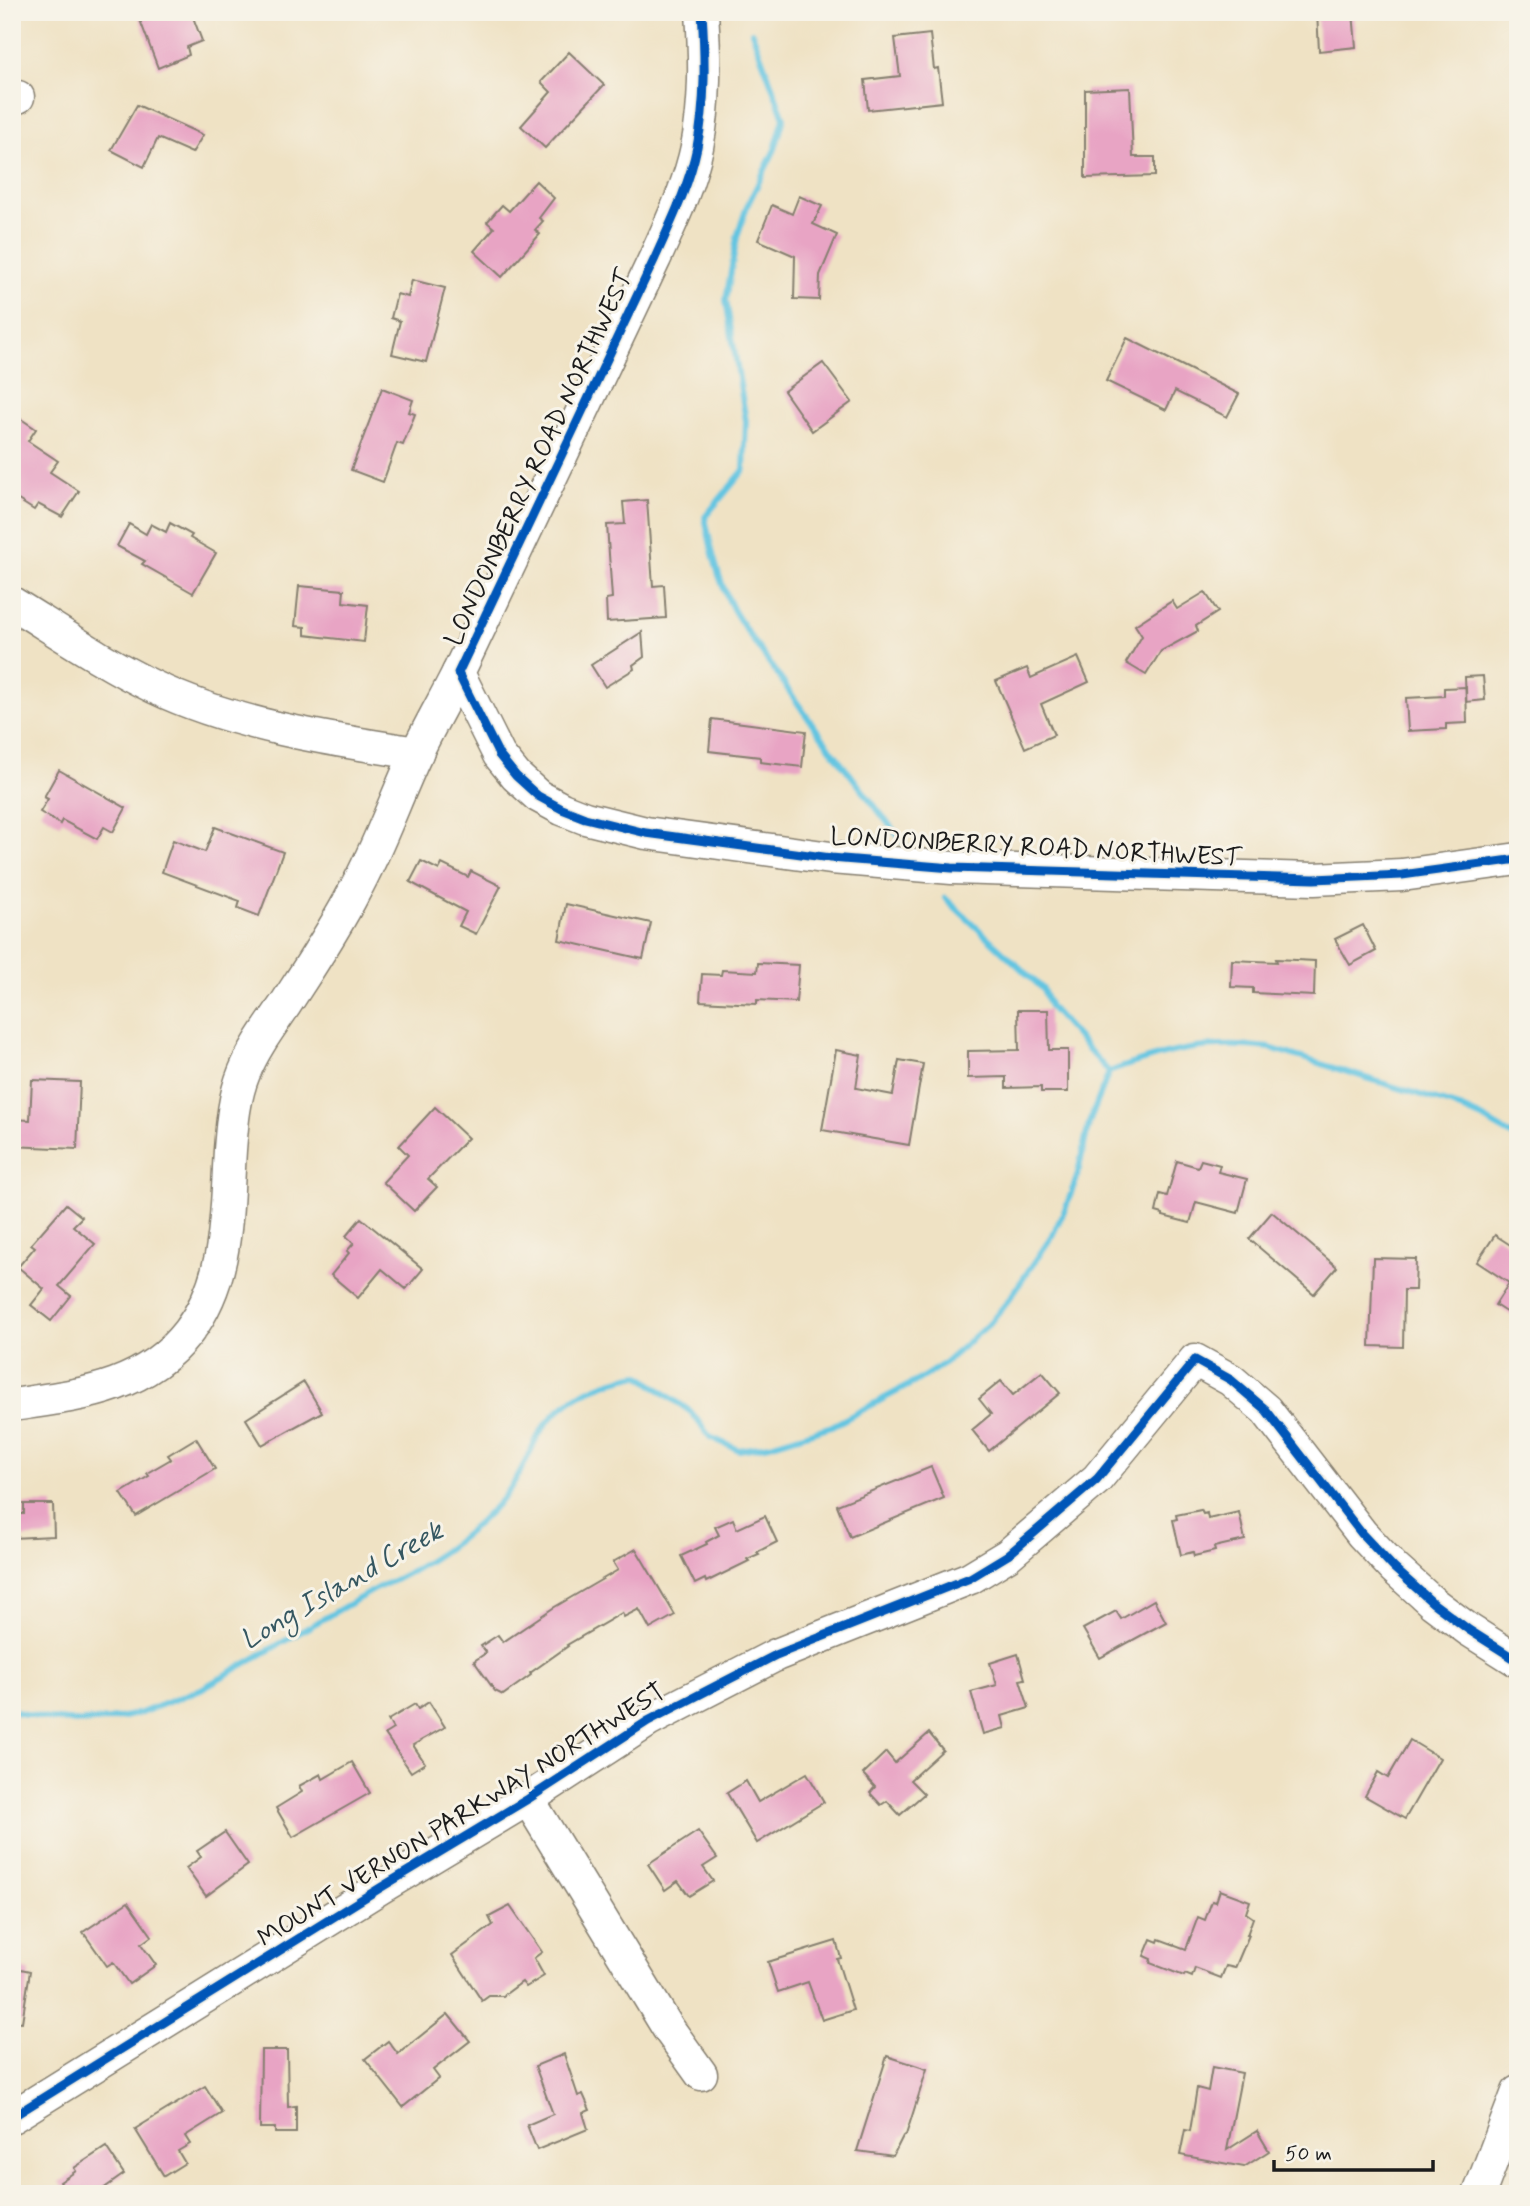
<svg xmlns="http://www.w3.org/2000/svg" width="1530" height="2206" viewBox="0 0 1530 2206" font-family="Mynerve,sans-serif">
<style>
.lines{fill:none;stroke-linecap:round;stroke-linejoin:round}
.stream{stroke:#63c5e1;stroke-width:6}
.building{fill:#e8a4c4}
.minor-casing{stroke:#867f70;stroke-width:35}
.minor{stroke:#fff;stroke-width:32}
.cycleway-casing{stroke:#f7f3e8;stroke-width:13}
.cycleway{stroke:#0057b8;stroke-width:9}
.labels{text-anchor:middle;stroke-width:6;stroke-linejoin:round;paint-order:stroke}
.street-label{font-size:26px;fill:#1c1c1c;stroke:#f7f3e8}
.water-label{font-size:28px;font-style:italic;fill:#355761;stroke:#f7f3e8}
</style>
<rect width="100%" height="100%" fill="#f7f3e8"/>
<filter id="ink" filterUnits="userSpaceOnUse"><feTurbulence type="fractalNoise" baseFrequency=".0143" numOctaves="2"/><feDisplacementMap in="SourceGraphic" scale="14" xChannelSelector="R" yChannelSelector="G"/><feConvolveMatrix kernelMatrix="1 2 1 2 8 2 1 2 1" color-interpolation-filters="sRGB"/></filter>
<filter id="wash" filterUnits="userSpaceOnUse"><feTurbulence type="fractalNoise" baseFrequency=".00686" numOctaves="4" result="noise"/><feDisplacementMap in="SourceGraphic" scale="28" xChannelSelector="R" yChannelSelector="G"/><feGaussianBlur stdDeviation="1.57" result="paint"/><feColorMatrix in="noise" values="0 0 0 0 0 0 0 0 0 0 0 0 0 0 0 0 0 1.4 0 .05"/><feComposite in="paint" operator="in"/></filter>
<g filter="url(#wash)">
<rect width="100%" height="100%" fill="#efe2c4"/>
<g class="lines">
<g class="stream">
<path d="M752,32l32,86 -9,31 -28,57 -10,31 -11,63 20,121 -2,49 -39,47c6,32 13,63 28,92 13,23 30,45 45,66 40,59 84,115 128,171"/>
<path d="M945,898l98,91 7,18 59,65"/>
<path d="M12,1711l35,8 31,3 32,-2 31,-7 60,-24 176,-101c49,-21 90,-49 126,-90 14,-17 22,-36 32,-56 21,-42 61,-59 104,-67l52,37 19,25 29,13 31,-5 62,-19 83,-44 27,-17 48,-42 20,-25 42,-62 14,-29 11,-30 12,-54 20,-51c59,-22 97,-31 161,-24l183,57 29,13 36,21"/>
</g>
</g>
<g id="blocks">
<g class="building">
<path d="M137,12h54l11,29 -15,6 2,8 -31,13z"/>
<path d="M1317,12h36l3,35 -37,4z"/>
<path d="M930,34l4,35 4,-1 4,34 -74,8 -3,-30 35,-4 -5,-38z"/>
<path d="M569,52l35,33 -59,63 -24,-22 30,-34 -10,-10z"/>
<path d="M1130,88l3,69h22v19l-70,2v-88z"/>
<path d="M137,105l66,30 -11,18 -34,-15 -14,29 -33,-17z"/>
<path d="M536,181l18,17 -15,20 4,3 -8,9 5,4 -38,43 -28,-26 20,-23 -7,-6 15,-17 7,6z"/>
<path d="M799,196l23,10 -9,18 24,11 -17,40 -1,25 -25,-1 1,-43 -37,-16 14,-35 20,9z"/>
<path d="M412,280l33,8 -19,74 -34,-8 8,-33 -9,-3 6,-24 11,3z"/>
<path d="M1127,338l112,56 -12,23 -52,-26 -9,19 -60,-29z"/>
<path d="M823,363l29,39 -40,29 -28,-40z"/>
<path d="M382,388l31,12 -4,12 6,2 -12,31 -6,-2 -14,39 -32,-12z"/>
<path d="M12,413l24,16 -8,12 30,20 -8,11 29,19 -17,26 -24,-13 -4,6 -22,-14z"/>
<path d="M647,500l6,86 11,-1 2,33 -59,4 -1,-23 6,-1 -5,-73 18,-1 -2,-22z"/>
<path d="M170,523l22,12 -2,3 26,15 -23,40 -51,-29 3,-3 -28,-15 12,-22 17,10 5,-10 15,8z"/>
<path d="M299,586l45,4 -1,12 25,3 -4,37 -59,-7v-8l-10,-1z"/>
<path d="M1205,592l13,20 -22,14 2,5 -37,20 -15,24 -20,-12 16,-27 -7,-11 37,-24 5,8z"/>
<path d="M642,632l2,25 -11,8 1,4 -29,18 -14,-22z"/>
<path d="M1078,657l11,25 -48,22 13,31 -29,13 -29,-67 31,-13 4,10z"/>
<path d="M1483,676l2,24 -19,2 -1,-25z"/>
<path d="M1466,687l1,36 -21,1v5l-38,2 -2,-33 38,-2v-8z"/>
<path d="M712,719l94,12 -4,36 -42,-5v-5l-51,-6z"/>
<path d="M59,770l67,38 -13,24 -9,-5 -7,12 -35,-19 -2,4 -20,-12 8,-13 -4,-2z"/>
<path d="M215,827l68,25 -24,64 -21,-8 2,-7 -78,-29 11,-32 32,12z"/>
<path d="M421,861l18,9 3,-6 26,13 3,-6 30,15 -25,48 -17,-8 7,-14 -56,-30z"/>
<path d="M566,904l85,19 -8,36 -84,-19z"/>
<path d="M1363,925l13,26 -26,14 -15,-26z"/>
<path d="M1276,959l39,2 -1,35 -61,-3v-5l-22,-1 1,-27 45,2z"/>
<path d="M758,963l41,2 -3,37 -39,-2v4l-57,-3 2,-27 19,1 1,-5 35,2z"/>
<path d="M1018,1010h30l1,40h19v42h-27v-5l-35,1v-11l-38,1v-27l51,-1z"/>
<path d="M836,1050l25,5 -5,33 37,7 6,-35 24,4 -14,81 -87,-15z"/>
<path d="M32,1080l48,2 -3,67 -65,-3v-27l18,1z"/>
<path d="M435,1107l33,31 -40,41 9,8 -23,24 -31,-29 25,-27 -9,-9z"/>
<path d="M1201,1160l19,5 -2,7 29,7 -9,34 -42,-11 -6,21 -27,-7v-2l-7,-2 4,-18 7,2 10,-35 21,6z"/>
<path d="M66,1204l16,13 -9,9 22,18 -36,42 12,10 -20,25 -20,-16 13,-16 -26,-22 17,-20 -4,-3z"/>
<path d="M1272,1212l65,55 -23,27 -65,-55z"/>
<path d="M361,1218l62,51 -17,20 -24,-20 -24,29 -27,-23 18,-22 -2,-2 7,-8 -8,-7z"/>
<path d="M1495,1235l23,15v70l-23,-15 14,-22 -32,-21z"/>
<path d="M1373,1258l43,1 -1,31h-11l-1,57 -33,-1z"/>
<path d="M1042,1372l18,21 -71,58 -17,-21 19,-16 -12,-15 22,-18 12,14z"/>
<path d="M304,1382l18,30 -60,33 -16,-26z"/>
<path d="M196,1438l19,31 -79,47 -15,-23 28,-17 -2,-3 24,-14 -3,-4z"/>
<path d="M931,1467l13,31 -94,39 -13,-32z"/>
<path d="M24,1504h29l1,32 -42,2v-24h12z"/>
<path d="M1201,1510l2,4 4,-1 1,6 31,-7 6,28 -31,7 1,4 -21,5 -1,-4 -12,3 -8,-35 4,-1 -1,-4z"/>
<path d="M765,1516l12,26 -20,10 2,2 -12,5 2,2 -43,21 -1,-3 -10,5 -14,-28 26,-12 -1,-2 13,-7 -4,-8 18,-8 4,10z"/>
<path d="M636,1549l39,66 -25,14 -11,-20 -15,8 -2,-4 -55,32 1,1 -38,27 1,2 -28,20 -8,-4 -21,-30 12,-8 -5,-7 17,-11 5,7 50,-34 65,-38 -5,-8z"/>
<path d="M1154,1600l12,22 -66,36 -17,-29 33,-18 5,8z"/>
<path d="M1018,1654l7,25 -5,1 9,28 -27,8 3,12 -22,6 -12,-42 26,-7 -7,-22z"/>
<path d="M429,1702l16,25 -32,18 12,18 -14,9 -26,-38 8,-5 -5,-9 27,-16 3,5z"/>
<path d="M929,1733l14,17 -33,30 14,14 -24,21 -13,-14 -6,4 -11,-12 5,-6 -12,-13 23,-22 9,11z"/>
<path d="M1410,1740l30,18 -35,61 -40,-23 13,-24 10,6z"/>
<path d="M352,1762l18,31 -77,44 -17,-29 26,-16 -3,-6 22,-12 2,5z"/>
<path d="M807,1773l17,29 -67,41 -30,-50 19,-12 12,21z"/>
<path d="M698,1831l19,27 -14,9 10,14 -24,15 -11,-15 -13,9 -17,-26z"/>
<path d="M225,1832l23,33 -42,31 -20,-28 15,-11 -4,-6z"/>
<path d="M1220,1890l30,11 -4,12 7,5 -6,17h2l-14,33 -9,-2 -5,12 -26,-10 -3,9 -7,-3 -1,2 -34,-13 1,-4 -7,-3 7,-17 7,3 1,-3 27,10 12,-32 7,3 7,-19 4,1z"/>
<path d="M128,1902l24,34 -11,8 15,21 -27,19 -16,-22 -6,4 -24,-34z"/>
<path d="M510,1906l32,46 -8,6 10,18 -18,11 -4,-5 -19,14h-14l-7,5 -30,-46 41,-30 -4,-8z"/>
<path d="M836,1941l5,17 -4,1 16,51 -31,10 -14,-38 -30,10 -10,-30z"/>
<path d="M12,1967l18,4 -8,51 -10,-1z"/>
<path d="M448,2014l22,27 -37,29 6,8 -36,29 -38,-48 23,-18 10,13z"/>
<path d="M261,2050h26l1,57 8,-1v27h-21v-5h-15z"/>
<path d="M564,2054l14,42 5,-2 7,16 -7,3 5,16 -51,21 -10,-25 26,-11 -18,-48z"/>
<path d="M887,2056l40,13 -21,66 -3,1 -10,20 -36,-5z"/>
<path d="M1212,2067l30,6 -15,77 30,-19 12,20 -25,16 -64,-12 5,-25 5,1 7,-43 11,3z"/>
<path d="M205,2086l17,27 -37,23 5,8 -12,7 7,12 -21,13 -29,-47z"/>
<path d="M106,2147l18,27 -28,20h-28l-8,-12 16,-11 -2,-3z"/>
</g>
</g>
</g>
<g filter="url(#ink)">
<use href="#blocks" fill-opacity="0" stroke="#867f70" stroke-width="2"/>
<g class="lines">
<g class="minor-casing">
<g id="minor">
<path d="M702,12c3,46 4,90 -5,135 -8,39 -26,75 -42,111l-197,415 41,82 17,21 22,20 24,13 23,9 61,15 185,25 121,10 362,11 88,-4 116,-16"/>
<path d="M12,96l6,1"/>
<path d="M12,603c47,29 92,60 142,84 79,38 177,53 263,66"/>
<path d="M12,1405c67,-10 131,-15 176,-73 41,-53 38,-118 42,-182 2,-25 4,-53 14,-77 10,-25 26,-46 41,-68 24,-37 49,-74 69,-113 25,-45 41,-93 63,-140 13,-27 28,-53 41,-79"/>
<path d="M528,1799l140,229 33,46"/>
<path d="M12,2117l368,-229 148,-89 120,-78 128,-66 194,-77 38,-23 89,-76 98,-119 36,20 35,30 96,124 32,34 39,35 36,27 49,31"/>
<path d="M1479,2194l39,-102"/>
</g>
</g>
<use href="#minor" class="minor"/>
<g class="cycleway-casing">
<g id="cycleway">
<path d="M702,12c3,46 4,90 -5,135 -8,39 -26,75 -42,111l-197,415 41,82 17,21 22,20 24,13 23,9 61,15 185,25 121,10 362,11 88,-4 116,-16"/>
<path d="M12,2117l368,-229 148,-89 120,-78 128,-66 194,-77 38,-23 89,-76 98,-119 36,20 35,30 96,124 32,34 39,35 36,27 49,31"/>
</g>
</g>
<use href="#cycleway" class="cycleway"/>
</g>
</g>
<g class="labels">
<g class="street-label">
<text transform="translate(538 457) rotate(-65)" y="9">LONDONBERRY ROAD NORTHWEST</text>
<text transform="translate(1036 846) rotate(3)" y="9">LONDONBERRY ROAD NORTHWEST</text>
<text transform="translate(461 1814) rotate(-32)" y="9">MOUNT VERNON PARKWAY NORTHWEST</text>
</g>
<g class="water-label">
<text transform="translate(341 1584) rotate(-30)" y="10">Long Island Creek</text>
</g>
</g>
<rect width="1530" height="2206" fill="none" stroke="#f7f3e8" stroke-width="42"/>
<path d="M1274 2160v10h159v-10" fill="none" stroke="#1c1c1c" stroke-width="3.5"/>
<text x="1285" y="2160" font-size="21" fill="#1c1c1c" stroke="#f7f3e8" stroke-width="5" paint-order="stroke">50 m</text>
</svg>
